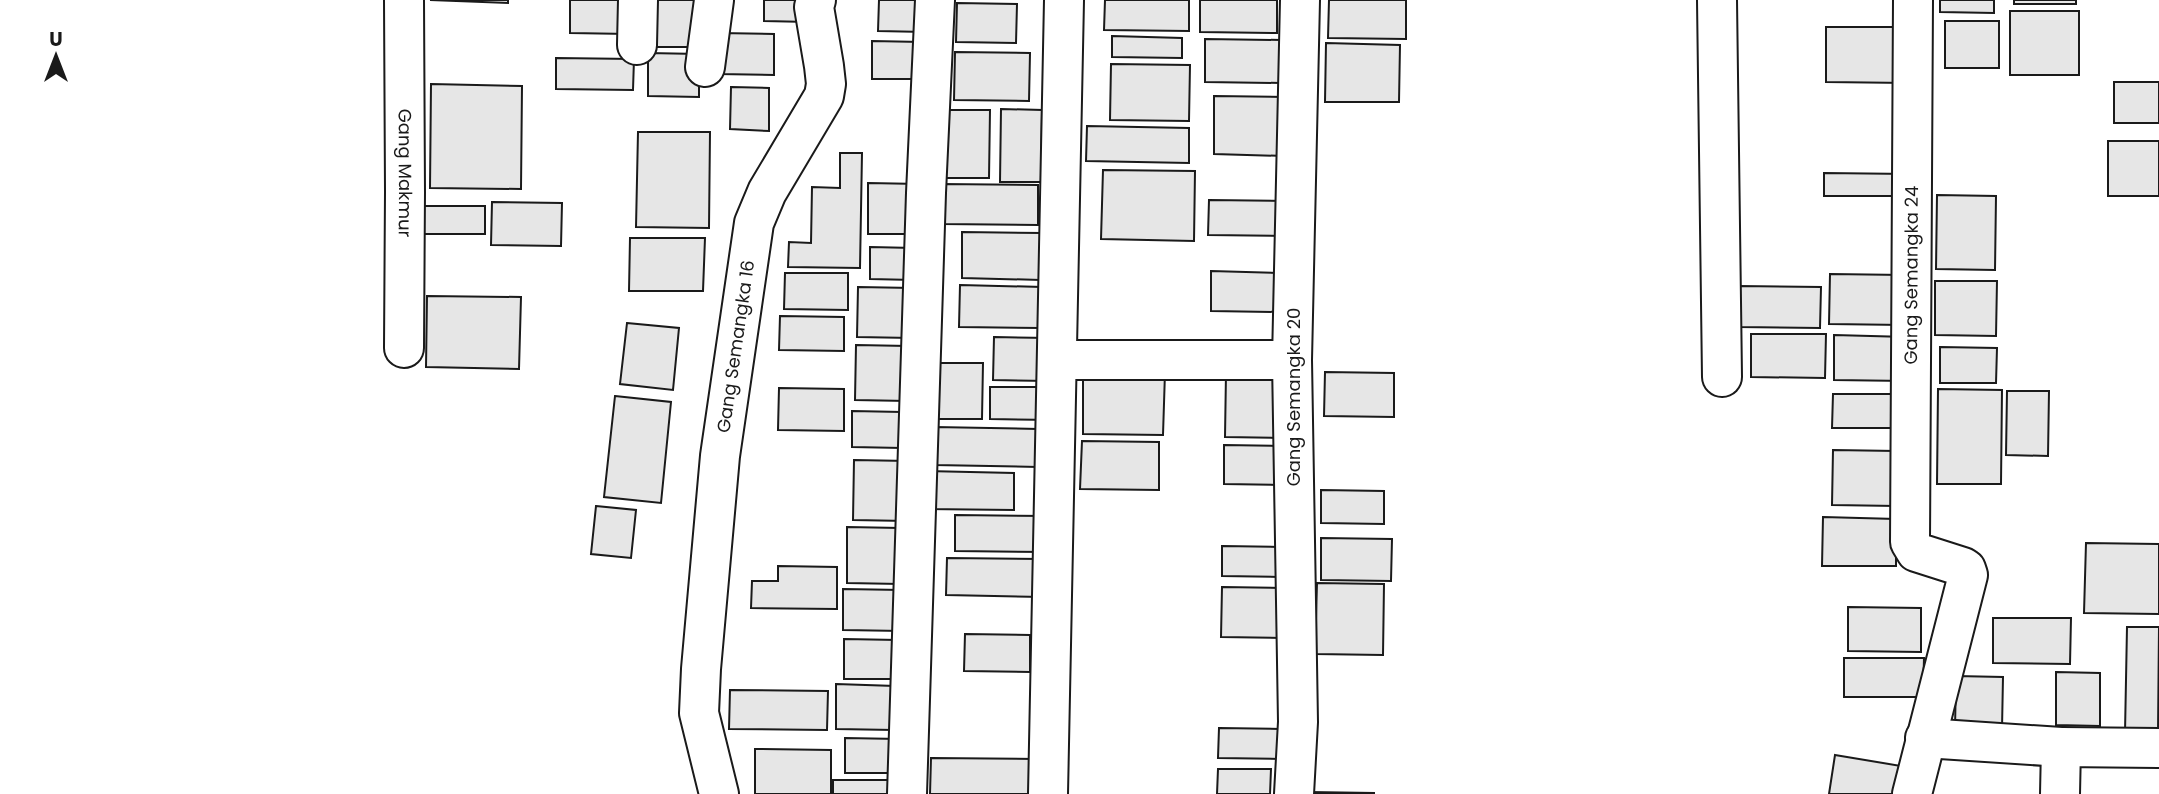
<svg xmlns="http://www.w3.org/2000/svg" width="2159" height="794" viewBox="0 0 2159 794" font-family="Poppins,sans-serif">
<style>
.building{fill:#e6e6e6;stroke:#1a1a1a;stroke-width:2}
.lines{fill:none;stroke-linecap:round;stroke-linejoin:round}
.minor-casing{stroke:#1a1a1a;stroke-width:42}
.minor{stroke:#fff;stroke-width:38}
.labels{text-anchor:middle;stroke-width:5;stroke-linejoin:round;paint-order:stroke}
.street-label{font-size:18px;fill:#1a1a1a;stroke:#fff}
</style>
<rect width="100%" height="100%" fill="#fff"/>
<g class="building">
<path d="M430,0h78v3z"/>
<path d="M570,0h59v34l-59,-1z"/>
<path d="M651,0h48v47h-49z"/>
<path d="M764,0h46l-1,22 -45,-1z"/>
<path d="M879,0h46v32l-47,-1z"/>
<path d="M1105,0h84v31l-85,-1z"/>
<path d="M1200,0h77v33l-77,-1z"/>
<path d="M1329,0h77v39l-78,-1z"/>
<path d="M1940,0h54v13l-54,-1z"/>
<rect x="2014" y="0" width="62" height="4"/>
<path d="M957,3l60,1 -1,39 -60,-1z"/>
<rect x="2010" y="11" width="69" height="64"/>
<rect x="1945" y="21" width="54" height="47"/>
<path d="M1826,27h83l-1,56 -82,-1z"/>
<path d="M719,33l55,1v41l-56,-1z"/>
<path d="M1112,36l70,2v20l-70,-1z"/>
<path d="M1205,39l76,1v43l-76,-1z"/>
<path d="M872,41l50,1 -1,37h-49z"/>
<path d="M1326,43l74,2 -1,57h-74z"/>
<path d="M955,52l75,1 -1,48 -75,-1z"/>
<path d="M648,53l51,1v43l-51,-1z"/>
<path d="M556,58l78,1 -1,31 -77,-1z"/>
<path d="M1111,64l79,1 -1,56 -79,-1z"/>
<rect x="2114" y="82" width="45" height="41"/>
<path d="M431,84l91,2 -1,103 -91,-1z"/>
<path d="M731,87l38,1v43l-39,-2z"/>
<path d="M1214,96l72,1 -1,59 -71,-2z"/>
<path d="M1001,109l41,1 -1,72h-41z"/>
<path d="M947,110h43l-1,68h-43z"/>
<path d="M1087,126l102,2v35l-103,-2z"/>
<path d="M638,132h72l-1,96 -73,-1z"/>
<rect x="2108" y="141" width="51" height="55"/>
<path d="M840,153h22l-2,115 -72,-1 1,-25 22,1 1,-56 28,1z"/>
<path d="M1103,170l92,1 -1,70 -93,-2z"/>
<path d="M1824,173l86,1v22h-86z"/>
<path d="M868,183l52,1 -1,50h-51z"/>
<path d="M941,184l97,1v40l-97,-1z"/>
<path d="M1937,195l59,1 -1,74 -59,-1z"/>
<path d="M1209,200l78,1v35l-79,-1z"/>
<path d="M492,202l70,1 -1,43 -70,-1z"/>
<rect x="420" y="206" width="65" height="28"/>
<path d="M962,232l80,1 -1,47 -79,-2z"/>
<path d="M630,238h75l-2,53h-74z"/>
<path d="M870,247l44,1v32l-44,-1z"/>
<path d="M1211,271l69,2 -1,39 -68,-1z"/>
<path d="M785,273h63v37l-64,-1z"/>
<path d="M1830,274l74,1v50l-75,-1z"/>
<path d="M1935,281h62l-1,55 -61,-1z"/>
<path d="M960,285l82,2 -1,41 -82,-1z"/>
<path d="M1738,286l83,1 -1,41 -82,-1z"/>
<path d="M858,287l55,1 -1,50 -55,-1z"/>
<path d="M427,296l94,1 -2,72 -93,-2z"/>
<path d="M780,316l64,1v34l-65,-1z"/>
<path d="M627,323l52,5 -6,62 -53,-6z"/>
<path d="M1751,334h75l-1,44 -74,-1z"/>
<path d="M1834,335l73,2 -1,44 -72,-1z"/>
<path d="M994,337l55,1 -1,43 -55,-1z"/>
<path d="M856,345l52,1 -1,55 -52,-1z"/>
<path d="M1940,347l57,1 -1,35h-56z"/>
<path d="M926,363h57l-1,56h-57z"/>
<path d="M1083,371l82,1 -2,63 -80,-1z"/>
<path d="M1325,372l69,1v44l-70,-1z"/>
<path d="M1226,373h57l-1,65 -57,-1z"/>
<path d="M990,387h65l-1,33 -64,-1z"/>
<path d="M779,388l65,1v42l-66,-1z"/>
<path d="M1938,389l64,1 -1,94h-64z"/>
<path d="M2007,391h42l-1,65 -42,-1z"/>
<path d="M1833,394h68l-1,34h-68z"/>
<path d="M615,396l56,6 -10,101 -57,-6z"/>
<path d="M852,411l50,1v36l-50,-1z"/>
<path d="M934,427l104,2v38l-104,-2z"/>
<path d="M1082,441l77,1v48l-79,-1z"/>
<path d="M1224,445l59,1 -1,39 -58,-1z"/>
<path d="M1833,450l63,1v55l-64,-1z"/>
<path d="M854,460l54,1 -1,60 -54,-1z"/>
<path d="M926,471l88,2v37l-89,-1z"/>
<path d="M1321,490l63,1v33l-63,-1z"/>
<path d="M596,506l40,4 -5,48 -40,-4z"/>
<path d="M955,515l92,1 -1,36 -91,-1z"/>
<path d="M1823,517l73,2v47h-74z"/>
<path d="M847,527l53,1v56l-53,-1z"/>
<path d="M1321,538l71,1 -1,42 -70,-1z"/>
<path d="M2086,543l73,1v70l-75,-1z"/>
<path d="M1222,546l58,1v30l-58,-1z"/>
<path d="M947,558l95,1v38l-96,-2z"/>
<path d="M778,566l59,1v42l-86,-1 1,-27h26z"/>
<path d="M1317,583l67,1 -1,71 -68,-1z"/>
<path d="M1222,587l61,1v50l-62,-1z"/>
<path d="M843,589l59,1v41l-59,-1z"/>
<path d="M1848,607l73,1v44l-73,-1z"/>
<path d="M1993,618h78l-1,46 -77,-1z"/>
<path d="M2127,627h32l-1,106h-33z"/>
<path d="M965,634l65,1v37l-66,-1z"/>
<path d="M844,639l54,1 -1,39h-53z"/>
<path d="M1844,658h80l-1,39h-79z"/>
<path d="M2056,672l44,1v53l-44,-1z"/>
<path d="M1956,676l47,1 -1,52h-47z"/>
<path d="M836,684l59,2 -1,44 -58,-1z"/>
<path d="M730,690l98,1 -1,39 -98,-1z"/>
<path d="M1219,728l62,1v30l-63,-1z"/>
<path d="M845,738l54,1 -1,34h-53z"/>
<path d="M755,749l76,1v44h-76z"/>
<path d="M1835,755l72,12 -4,27h-74z"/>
<path d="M931,758l106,1 -1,35h-106z"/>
<path d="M1218,769h53l-1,25h-53z"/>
<path d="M833,780h62l-1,14h-61z"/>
<path d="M1309,792l65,1v1h-65z"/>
</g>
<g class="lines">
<g class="minor-casing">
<g id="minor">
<path id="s1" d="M404,0l1,192 -1,156"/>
<path d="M1717,0l5,377"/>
<path d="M637,45l1,-45"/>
<path d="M705,67l9,-67"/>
<path d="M1058,360h234"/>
<path d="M1925,738l136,9"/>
<path id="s2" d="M719,794l-20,-81 2,-44 19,-213 34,-233 13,-31 57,-96 2,-12 -2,-18 -10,-59 2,-7"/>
<path d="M907,794l19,-601 9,-193"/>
<path d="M1048,794l16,-794"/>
<path d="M1294,794l4,-72 -6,-362 8,-360"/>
<path id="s3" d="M1912,794l56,-219 -2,-6 -3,-2 -47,-15 -6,-10 3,-542"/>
<path d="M2060,794l1,-47 98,1"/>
</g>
</g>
<use href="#minor" class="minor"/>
</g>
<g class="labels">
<g class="street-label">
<text dy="6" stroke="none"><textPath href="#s1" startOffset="173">Gang Makmur</textPath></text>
<text dy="6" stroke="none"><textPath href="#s3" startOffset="564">Gang Semangka 24</textPath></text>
<text dy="6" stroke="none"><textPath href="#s2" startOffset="452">Gang Semangka 16</textPath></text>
<text transform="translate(1294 397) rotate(-90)" y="6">Gang Semangka 20</text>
</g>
</g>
<g transform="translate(56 56)" stroke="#ffffff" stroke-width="5" paint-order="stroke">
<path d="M0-5L12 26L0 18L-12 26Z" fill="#1a1a1a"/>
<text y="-10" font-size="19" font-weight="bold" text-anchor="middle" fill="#1a1a1a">U</text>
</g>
</svg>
